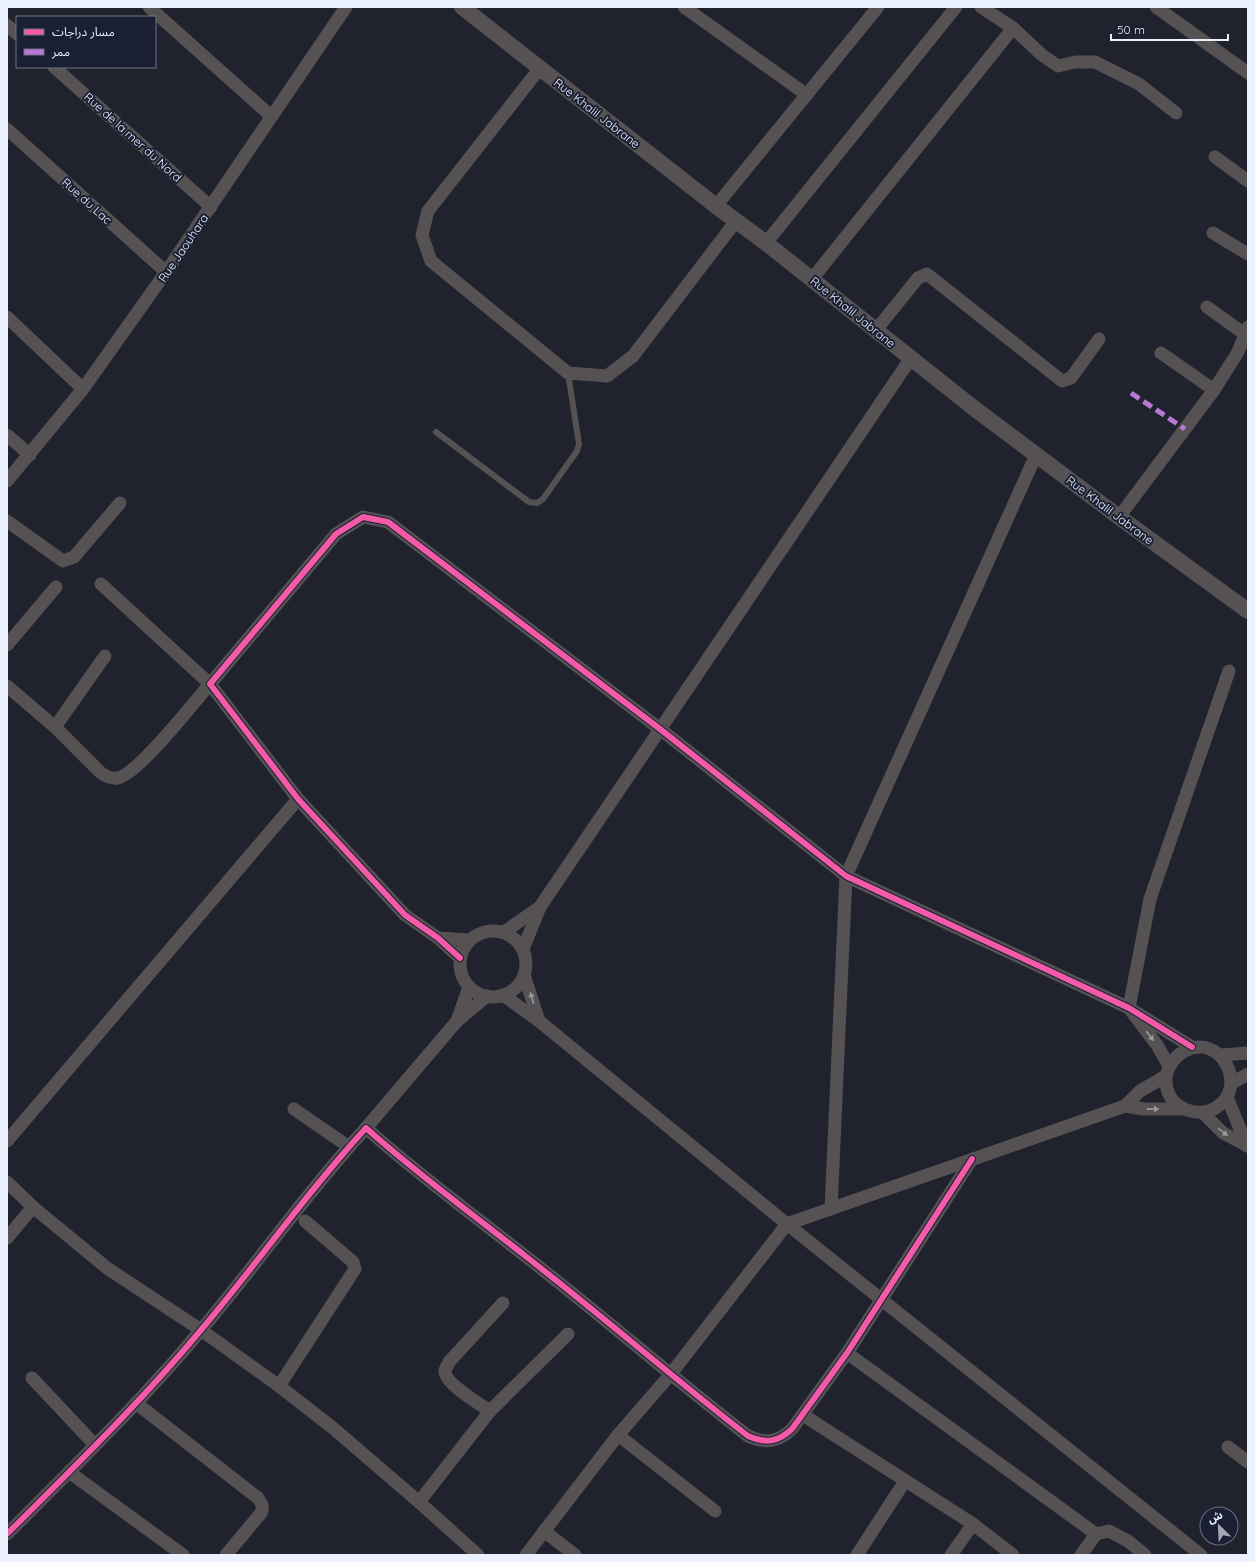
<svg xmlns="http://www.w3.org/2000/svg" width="1255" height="1562" viewBox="0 0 1255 1562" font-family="Quicksand,'Noto Sans Arabic',sans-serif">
<rect width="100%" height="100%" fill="#20222d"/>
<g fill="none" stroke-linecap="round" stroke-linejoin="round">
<path stroke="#565254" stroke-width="6" d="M436 432 529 502 537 503 543 499 577 451 579 444 568 373"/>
<g stroke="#565254" stroke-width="13">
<path d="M149 7 271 116"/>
<path d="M684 7 807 95"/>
<path d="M981 7 1013 28 1042 55 1058 66 1075 62H1095L1139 84 1176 113"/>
<path d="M1156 7 1248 73"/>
<path d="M7 25 17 34"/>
<path d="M54 67 211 207"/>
<path d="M540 68 428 211 422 235 431 261 568 373 607 376 633 356 736 221"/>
<path d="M7 129 166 272"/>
<path d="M1215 157 1248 181"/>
<path d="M716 206 878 7"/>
<path d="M1213 233 1248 254"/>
<path d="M766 243 956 7"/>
<path d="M812 279 1013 28"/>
<path d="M1207 307 1246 335"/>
<path d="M7 317 83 389"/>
<path d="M876 330 918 278 927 274 1062 381 1071 378 1099 339"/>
<path d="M1161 353 1214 390"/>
<path d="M7 435 30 455"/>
<path d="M7 481 83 389 166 272 346 7"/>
<path d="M1119 517 1214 390 1238 352 1248 327"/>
<path d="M7 521 63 561 74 557 120 503"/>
<path d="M7 645 56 587"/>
<path d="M7 686 55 727 100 772C105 776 110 779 117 778 137 776 194 702 210 684L101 584"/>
<path d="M55 727 105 656"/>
<circle cx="493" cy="964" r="33"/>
<path d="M504 932 540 907"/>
<path d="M438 938 469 940"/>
<path d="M523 949 540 907 911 358"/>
<path d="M460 958 438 938 405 915 298 799 210 684 336 534 363 517 388 522 660 729 846 876 1129 1008 1192 1047"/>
<path d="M524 975 539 1021"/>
<path d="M503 995 539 1021 787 1224 1201 1555"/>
<path d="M457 1021 469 987"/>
<path d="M1221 1055 1248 1053"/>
<path d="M1169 1066 1157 1045 1129 1008 1150 899 1229 671"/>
<path d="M1232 1083 1248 1074"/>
<path d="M1227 1097 1247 1146"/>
<path d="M1125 1106 1143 1109H1182"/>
<path d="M294 1109 349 1147"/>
<path d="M1203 1113 1223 1133 1248 1146"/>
<path d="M366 1128 457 1021 487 996"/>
<path d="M7 1141 298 799"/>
<path d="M7 1182 33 1207 107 1268 201 1330 279 1386 333 1428 419 1502 478 1555"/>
<path d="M831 1209 846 876 1036 455"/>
<path d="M7 1238 33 1207"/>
<path d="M847 1353 1096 1534"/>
<path d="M32 1378 95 1445"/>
<path d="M279 1386 355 1269 353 1262 305 1221"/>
<path d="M136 1403 258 1498C262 1504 264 1507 261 1513L226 1555"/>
<path d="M490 1411C480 1404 445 1384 445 1371 445 1369 448 1365 449 1362L503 1303"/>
<path d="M803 1415 973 1524 1013 1555"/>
<path d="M618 1435 715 1511"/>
<path d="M1228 1447 1248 1462"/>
<path d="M69 1472 183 1555"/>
<path d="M419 1502 490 1411 568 1334"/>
<path d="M544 1531 575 1555"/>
<path d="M7 1534C73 1468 141 1402 201 1330 257 1264 307 1192 366 1128 416 1173 471 1213 524 1255 600 1314 672 1377 748 1436 766 1444 778 1442 792 1429L847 1353 972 1159"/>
<path d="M526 1555 618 1435 670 1375 787 1224 1125 1106 1140 1091 1166 1076C1169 1065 1175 1056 1185 1051 1220 1032 1249 1086 1217 1107 1199 1119 1172 1109 1167 1089 1166 1085 1166 1080 1166 1076"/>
<path d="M857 1555 905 1481"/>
<path d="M951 1555 973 1524"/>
<path d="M1081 1555 1096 1534 1109 1531 1128 1541 1145 1555"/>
</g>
<path stroke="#565254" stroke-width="16" d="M462 7 716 206 766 243 975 409 1119 517 1248 611"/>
<path stroke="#ba77d6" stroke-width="5" stroke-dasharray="10 5" stroke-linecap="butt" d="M1131 393 1185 429"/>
<defs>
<g id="cycleway">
<path d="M460 958 438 938 405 915 298 799 210 684 336 534 363 517 388 522 660 729 846 876 1129 1008 1192 1047"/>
<path d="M7 1534C73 1468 141 1402 201 1330 257 1264 307 1192 366 1128 416 1173 471 1213 524 1255 600 1314 672 1377 748 1436 766 1444 778 1442 792 1429L847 1353 972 1159"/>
</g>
</defs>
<use href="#cycleway" stroke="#1a1f33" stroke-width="8"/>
<use href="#cycleway" stroke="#f35aa7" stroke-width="6"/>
</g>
<defs><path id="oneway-solid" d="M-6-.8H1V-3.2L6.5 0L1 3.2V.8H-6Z"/></defs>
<g fill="#9a9aa1">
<use href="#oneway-solid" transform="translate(532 998) rotate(-107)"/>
<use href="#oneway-solid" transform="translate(1150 1036) rotate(53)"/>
<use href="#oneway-solid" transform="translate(1153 1109) rotate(-1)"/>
<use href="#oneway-solid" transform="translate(1223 1132) rotate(37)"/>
</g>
<g text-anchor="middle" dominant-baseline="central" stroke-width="4" stroke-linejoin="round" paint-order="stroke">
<g font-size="12" fill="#ecf1ff" stroke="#1a1f33">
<text transform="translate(597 113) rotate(38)">Rue Khalil Jabrane</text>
<text transform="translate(133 137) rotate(42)">Rue de la mer du Nord</text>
<text transform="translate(87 201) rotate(42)">Rue du Lac</text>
<text transform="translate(183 248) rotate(-56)">Rue Jaouhara</text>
<text transform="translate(853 312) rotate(39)">Rue Khalil Jabrane</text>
<text transform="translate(1110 510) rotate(37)">Rue Khalil Jabrane</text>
</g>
</g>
<rect width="1255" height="1562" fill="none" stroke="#ecf1ff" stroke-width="16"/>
<rect x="16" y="16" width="140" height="52" fill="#1a1f33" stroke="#6e7385"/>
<rect x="24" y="29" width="20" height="6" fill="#f35aa7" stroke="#6e7385"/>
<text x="52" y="36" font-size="12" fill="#ecf1ff">مسار دراجات</text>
<rect x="24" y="49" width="20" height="6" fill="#ba77d6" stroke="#6e7385"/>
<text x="52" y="56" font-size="12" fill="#ecf1ff">ممر</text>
<g transform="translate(1219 1526) rotate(336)"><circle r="19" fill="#1a1f33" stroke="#6e7385"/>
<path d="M0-3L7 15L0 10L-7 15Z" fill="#a5a9b6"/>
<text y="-6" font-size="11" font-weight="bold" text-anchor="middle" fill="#ecf1ff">ش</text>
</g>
<path d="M1111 34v6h117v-6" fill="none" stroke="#ecf1ff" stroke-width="2"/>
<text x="1117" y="34" font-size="12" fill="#ecf1ff" stroke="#1a1f33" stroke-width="3" paint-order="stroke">50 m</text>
</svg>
